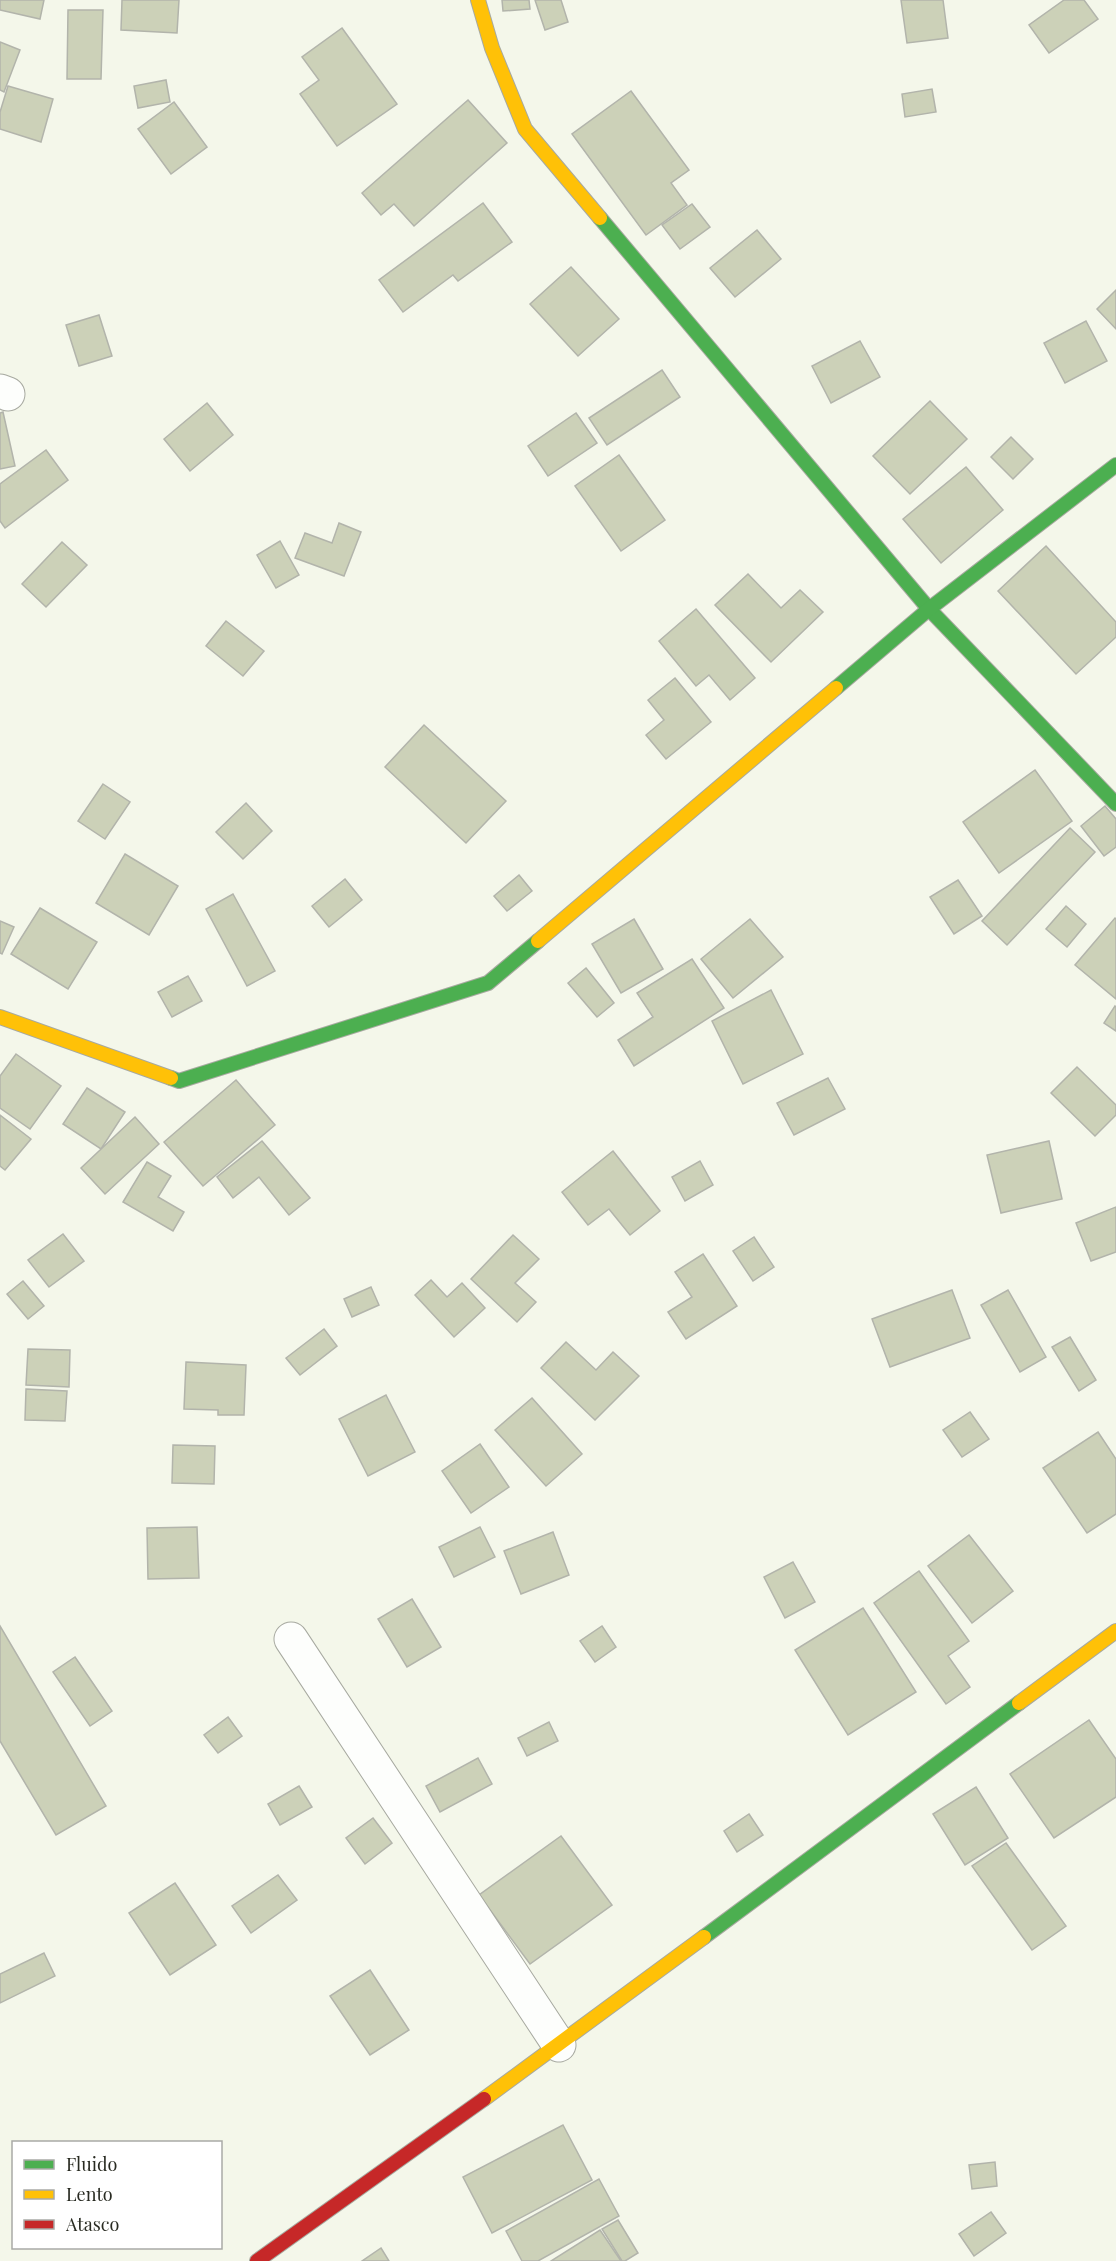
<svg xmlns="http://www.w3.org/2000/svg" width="1116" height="2261" viewBox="0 0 1116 2261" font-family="'Playfair Display',serif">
<rect width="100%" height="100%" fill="#f4f7ea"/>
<g fill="#ccd1b8" stroke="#b2b4ab" stroke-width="1.5">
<path d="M0 0H44L40 19 0 10Z"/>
<path d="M122 0H179L177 33 121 30Z"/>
<path d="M502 0H529L530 9 503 11Z"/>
<path d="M535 0H561L568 22 545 30Z"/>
<path d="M901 0H943L948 38 907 43Z"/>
<path d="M1064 0H1084L1098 19 1049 53 1029 25Z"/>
<path d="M68 10H103L101 79H67Z"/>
<path d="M342 28 397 104 337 146 300 94 319 80 302 57Z"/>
<path d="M0 42 20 50 4 92 0 90Z"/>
<path d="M166 80 170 102 138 108 134 86Z"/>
<path d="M8 86 53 99 41 142 0 129V112Z"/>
<path d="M932 89 936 112 905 117 902 94Z"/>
<path d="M631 91 689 170 671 183 687 205 646 235 572 134Z"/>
<path d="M468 100 507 143 414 226 394 204 381 215 362 193Z"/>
<path d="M174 102 207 147 171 174 138 129Z"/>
<path d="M483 203 512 242 458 281 453 275 403 312 379 280Z"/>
<path d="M692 204 710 227 680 249 662 225Z"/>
<path d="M757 230 781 259 735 297 710 268Z"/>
<path d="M571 267 619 319 578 356 530 304Z"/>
<path d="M1116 290V329L1097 309Z"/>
<path d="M99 315 112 356 79 366 66 325Z"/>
<path d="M1086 321 1107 361 1065 383 1044 343Z"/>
<path d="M860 341 880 377 831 403 812 366Z"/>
<path d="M662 370 680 397 607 445 589 418Z"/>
<path d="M930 401 967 439 910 494 873 456Z"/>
<path d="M207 403 233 435 190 471 164 439Z"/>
<path d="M3 412 15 466 0 469V413Z"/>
<path d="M576 413 597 443 548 476 528 446Z"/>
<path d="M1011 437 1033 459 1013 479 991 457Z"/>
<path d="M46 450 68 480 5 528 0 521V484Z"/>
<path d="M619 455 665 520 621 551 575 486Z"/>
<path d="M966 467 1003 510 941 563 903 519Z"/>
<path d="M339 523 361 532 344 576 295 558 305 533 332 543Z"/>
<path d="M280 541 299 575 276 588 257 555Z"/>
<path d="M62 542 87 565 46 607 22 584Z"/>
<path d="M1046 546 1116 622V637L1076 674 998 591Z"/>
<path d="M748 574 781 608 800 590 823 612 771 662 715 605Z"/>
<path d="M696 609 755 678 730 700 709 675 696 686 659 641Z"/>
<path d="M226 621 264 651 243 676 206 646Z"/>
<path d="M675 678 711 722 666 759 646 735 664 720 648 700Z"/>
<path d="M424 725 506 801 466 843 385 767Z"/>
<path d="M1035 770 1072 821 999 873 963 822Z"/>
<path d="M103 784 130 802 105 839 78 821Z"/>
<path d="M246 803 272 831 243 859 216 832Z"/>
<path d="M1105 806 1116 819V847L1104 856 1081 826Z"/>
<path d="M1070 828 1095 852 1007 945 982 921Z"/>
<path d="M125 854 178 886 149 935 96 903Z"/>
<path d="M519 875 532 891 507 911 494 896Z"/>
<path d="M345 879 362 900 329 927 312 906Z"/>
<path d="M958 880 982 916 954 934 930 897Z"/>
<path d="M233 894 275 971 247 986 206 909Z"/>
<path d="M1066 906 1086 924 1067 947 1046 929Z"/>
<path d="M40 908 97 942 68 989 11 954Z"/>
<path d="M1115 918 1116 919V999L1075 965Z"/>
<path d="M634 919 663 969 621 993 592 944Z"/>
<path d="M750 919 783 957 733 998 701 959Z"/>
<path d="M0 921 14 927 2 954 0 953Z"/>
<path d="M692 959 724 1008 634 1066 618 1040 653 1017 637 993Z"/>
<path d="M586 968 614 1003 597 1017 568 983Z"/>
<path d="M188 976 202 1001 172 1017 158 992Z"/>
<path d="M771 990 803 1054 743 1084 712 1021Z"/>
<path d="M1115 1006 1116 1007V1031L1104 1023Z"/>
<path d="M16 1054 61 1086 30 1129 0 1108V1076Z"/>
<path d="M1077 1067 1116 1105V1115L1095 1136 1051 1093Z"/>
<path d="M828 1078 845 1109 794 1135 777 1103Z"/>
<path d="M236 1080 275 1125 203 1186 164 1142Z"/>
<path d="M87 1088 125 1112 101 1149 63 1124Z"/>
<path d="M0 1115 31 1139 5 1170 0 1166Z"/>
<path d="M135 1117 159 1144 105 1194 81 1168Z"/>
<path d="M262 1141 310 1198 289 1215 259 1177 233 1198 217 1177Z"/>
<path d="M1049 1141 1062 1199 1001 1213 987 1155Z"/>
<path d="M613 1151 660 1211 630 1235 609 1209 588 1225 562 1192Z"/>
<path d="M700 1161 713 1185 685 1201 672 1177Z"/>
<path d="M147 1162 171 1176 158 1197 184 1212 173 1231 123 1202Z"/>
<path d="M1116 1207V1252L1091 1261 1076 1223Z"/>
<path d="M63 1234 84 1261 49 1287 28 1260Z"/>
<path d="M513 1235 539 1259 515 1283 536 1302 517 1322 471 1279Z"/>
<path d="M754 1237 774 1267 753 1281 733 1251Z"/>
<path d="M703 1254 737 1306 686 1339 668 1312 692 1297 675 1272Z"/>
<path d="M431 1280 447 1297 462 1283 485 1308 454 1337 415 1295Z"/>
<path d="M23 1281 44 1306 28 1319 7 1294Z"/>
<path d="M371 1287 379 1305 352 1317 344 1299Z"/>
<path d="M952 1290 970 1338 890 1367 872 1319Z"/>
<path d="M1008 1290 1046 1357 1020 1372 981 1305Z"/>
<path d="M324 1329 337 1346 300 1375 286 1358Z"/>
<path d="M1070 1337 1096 1380 1079 1391 1052 1347Z"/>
<path d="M566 1342 596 1370 613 1352 639 1376 595 1420 541 1368Z"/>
<path d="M28 1349 70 1350 69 1387 26 1385Z"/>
<path d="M186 1362 246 1365 244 1415H218V1410L184 1409Z"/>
<path d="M26 1389 67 1391 65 1421 25 1420Z"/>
<path d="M386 1395 415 1452 368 1476 339 1419Z"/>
<path d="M532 1398 582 1454 546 1486 495 1430Z"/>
<path d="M970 1412 989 1439 962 1457 943 1430Z"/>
<path d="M1098 1432 1116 1459V1514L1087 1533 1043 1468Z"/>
<path d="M480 1444 509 1487 471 1513 442 1471Z"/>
<path d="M173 1445 215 1446 214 1484 172 1483Z"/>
<path d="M197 1527 199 1578 148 1579 147 1528Z"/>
<path d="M480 1527 495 1557 454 1577 439 1547Z"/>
<path d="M553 1532 569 1575 521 1594 504 1551Z"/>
<path d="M969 1535 1013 1591 972 1623 928 1566Z"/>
<path d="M793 1562 815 1602 785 1618 764 1577Z"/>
<path d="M919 1571 969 1641 948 1656 970 1687 946 1704 874 1603Z"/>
<path d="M412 1599 441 1647 407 1667 378 1619Z"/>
<path d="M863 1608 916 1692 848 1735 795 1650Z"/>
<path d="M0 1626 106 1806 56 1835 0 1741Z"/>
<path d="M602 1626 616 1647 595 1662 580 1641Z"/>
<path d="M75 1657 112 1711 90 1726 53 1672Z"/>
<path d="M228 1717 242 1736 218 1753 204 1735Z"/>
<path d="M1089 1720 1116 1759V1797L1054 1838 1010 1774Z"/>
<path d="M549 1722 558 1741 527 1756 518 1738Z"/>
<path d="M478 1758 492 1784 440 1812 426 1786Z"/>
<path d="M299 1786 312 1807 280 1825 268 1804Z"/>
<path d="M976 1787 1008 1838 965 1865 933 1814Z"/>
<path d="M749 1814 763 1835 737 1852 724 1831Z"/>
<path d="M373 1818 392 1843 365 1864 346 1838Z"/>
<path d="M561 1836 612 1905 530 1964 479 1895Z"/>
<path d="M1006 1843 1066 1926 1032 1950 972 1866Z"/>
<path d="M278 1875 297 1900 251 1933 232 1906Z"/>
<path d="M175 1883 216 1945 170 1975 129 1913Z"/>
<path d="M44 1953 55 1976 0 2003V1974Z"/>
<path d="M370 1970 409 2030 370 2055 330 1996Z"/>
<path d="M563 2125 592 2180 492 2233 463 2177Z"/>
<path d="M995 2162 997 2186 972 2189 969 2165Z"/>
<path d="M599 2179 619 2216 538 2261H522L506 2231Z"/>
<path d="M991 2212 1006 2233 974 2256 959 2234Z"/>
<path d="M618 2220 638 2253 625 2261H622L602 2229Z"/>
<path d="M600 2230 621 2261H551Z"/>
<path d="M381 2248 389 2261H362Z"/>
</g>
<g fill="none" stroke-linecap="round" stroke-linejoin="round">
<defs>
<g id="street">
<path d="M0 391 8 394"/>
<path d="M291 1639 559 2045"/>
</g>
<g id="fast">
<path d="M600 218 929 609 1116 804"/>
<path d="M836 688 929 609 1116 465"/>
<path d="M171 1078 179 1081 488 983 538 941"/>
<path d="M704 1937 1019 1703"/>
</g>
<g id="slow">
<path d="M478 0 492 48 525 129 600 218"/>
<path d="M538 941 836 688"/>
<path d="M0 1017 171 1078"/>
<path d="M1019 1703 1116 1631"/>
<path d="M484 2099 704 1937"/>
</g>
<path id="jam" d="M257 2261 484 2099"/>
</defs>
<use href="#street" stroke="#a7a9a0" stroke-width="35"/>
<use href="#fast" stroke="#a7a9a0" stroke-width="16"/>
<use href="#slow" stroke="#a7a9a0" stroke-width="16"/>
<use href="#jam" stroke="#a7a9a0" stroke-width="16"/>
<use href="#street" stroke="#fdfefc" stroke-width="33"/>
<use href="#fast" stroke="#4caf50" stroke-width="14"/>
<use href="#slow" stroke="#ffc107" stroke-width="14"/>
<use href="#jam" stroke="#c62828" stroke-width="14"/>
</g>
<rect x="12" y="2141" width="210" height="108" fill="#ffffff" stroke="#a9aaa7" stroke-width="1.5"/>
<rect x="24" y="2160" width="30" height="9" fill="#4caf50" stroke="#a9aaa7" stroke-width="1.5"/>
<text x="66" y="2171" font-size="18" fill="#292b22">Fluido</text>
<rect x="24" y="2190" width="30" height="9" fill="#ffc107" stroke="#a9aaa7" stroke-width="1.5"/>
<text x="66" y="2201" font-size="18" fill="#292b22">Lento</text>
<rect x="24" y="2220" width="30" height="9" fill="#c62828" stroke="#a9aaa7" stroke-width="1.5"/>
<text x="66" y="2231" font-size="18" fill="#292b22">Atasco</text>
</svg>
